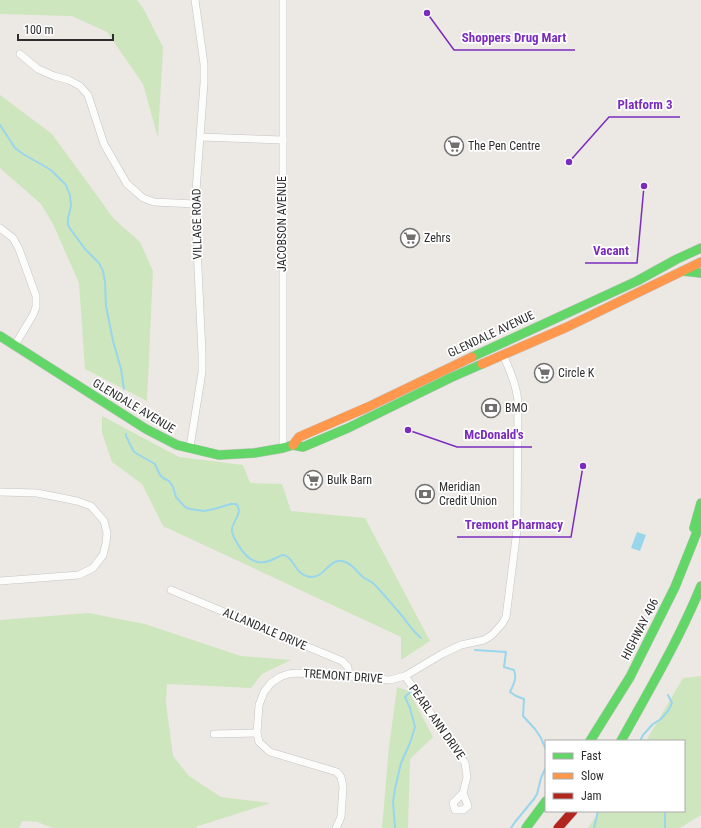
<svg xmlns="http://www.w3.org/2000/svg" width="701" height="828" viewBox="0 0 701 828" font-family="'Roboto Condensed',sans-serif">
<rect width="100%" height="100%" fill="#ece8e4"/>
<g fill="#cee6be">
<path d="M0 0H137L143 8 163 47 158 138 143 84 107 32 72 16 0 14Z"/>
<path d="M0 95 52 134 114 219 140 242 153 271 147 401 85 369 79 283 53 224 41 204 0 168Z"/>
<path d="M102 416 179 457 243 465 250 483 282 484 291 511 365 518 430 641 401 660V637L163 526 142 484 112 462 102 433Z"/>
<path d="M88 613 145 624 241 656 291 660 262 674 251 688 167 684 166 703 173 756 189 776 221 797 271 803 198 826 196 828H53L37 822 22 821 19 828H0V620Z"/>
<path d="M701 676V815L680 828H588L600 811H684V741H646L683 678Z"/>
<path d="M397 687 409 691 433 737 410 759 408 828H382L389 747Z"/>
</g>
<path fill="#99d6ec" d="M637 532 646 535 640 551 631 548Z"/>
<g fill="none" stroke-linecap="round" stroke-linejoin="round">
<g stroke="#99d6ec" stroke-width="2">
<path d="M0 125 15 148 23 154 46 167 52 171 66 185 70 195 71 206 68 218V225L71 230 85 249 99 263 103 271 105 282 106 306 113 341 121 369 124 389"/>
<path d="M126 434V436L134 452 155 464 160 475 163 478 169 481 173 487 176 497 185 507 190 509 204 511 214 509 231 504H236C244 511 233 521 232 529 231 536 243 553 248 557 257 565 266 563 276 558 278 557 281 555 284 555 294 557 295 576 311 577 324 578 329 559 342 561 351 562 357 572 363 577 367 580 371 581 374 584 382 592 390 602 398 611 406 620 412 631 421 638"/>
<path d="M475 650 506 652 504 667 514 670C517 679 514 683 510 692L516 696 524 699 523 716 535 729 541 738 546 750"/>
<path d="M640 741 643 735 653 724 661 719 668 711 672 703 668 695"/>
<path d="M395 828 393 802 395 789 401 763 410 743 415 727 410 708 405 697 410 692"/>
<path d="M511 828 515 822 534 799 537 794 541 778 546 767"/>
<path d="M594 828 598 811"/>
<path d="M665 828V811"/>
</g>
<defs>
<g id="street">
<path d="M20 54 38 69 54 76 69 80 80 86 88 95 104 144 127 184 134 190 143 198 154 202 195 204"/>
<path d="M201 137 283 140"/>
<path d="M0 228 13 238 19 249 36 296V307L33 315 15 345"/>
<path d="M190 447 202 372V354L195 204 204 83V64L195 0"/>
<path d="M283 448V0"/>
<path d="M0 492 37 493 77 501 91 506 104 521 107 533 106 543 103 555 93 568 79 575 0 581"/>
<path d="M171 590 342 661 348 667 349 677"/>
<path d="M405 676 465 763 467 777 463 793 453 803 455 810H463L468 806 463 793"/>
<path d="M214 734 257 733"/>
<path d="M336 828 341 817 343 787 341 777 337 772 270 752 259 742 257 733 259 705 264 692 271 683 280 677 288 674 297 673 390 680 405 676 442 654 461 645 484 640 492 635 502 624 506 617 517 530 518 402C517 386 510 370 503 355"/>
</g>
<g id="fast">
<path d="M683 271 701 273"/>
<path d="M0 336 146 429 177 445 219 455 254 453 283 448 293 445 303 447 348 428 450 378 482 364"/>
<path d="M472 357 637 281 677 259 701 248"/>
<path d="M694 528 701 503"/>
<path d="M590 741 630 677 675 587 701 522"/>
<path d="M621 741C649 690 679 640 701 586"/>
<path d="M526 828 546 801"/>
</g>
<g id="slow">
<path d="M482 364 567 327 701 262"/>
<path d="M293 445 299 437 368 407 472 357"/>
</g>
<path id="jam" d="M558 828 573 811"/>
</defs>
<use href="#street" stroke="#c5c4c5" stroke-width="8"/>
<use href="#fast" stroke="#c5c4c5" stroke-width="10"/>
<use href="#slow" stroke="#c5c4c5" stroke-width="10"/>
<use href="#jam" stroke="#c5c4c5" stroke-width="10"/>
<use href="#street" stroke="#fcfcfb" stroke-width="7"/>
<use href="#fast" stroke="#63d668" stroke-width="9"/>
<use href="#slow" stroke="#ff974d" stroke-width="9"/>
<use href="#jam" stroke="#b3261e" stroke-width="9"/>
</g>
<defs>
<symbol id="supermarket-ring" viewBox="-11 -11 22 22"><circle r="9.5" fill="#fff" stroke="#706f6e" stroke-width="1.5"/><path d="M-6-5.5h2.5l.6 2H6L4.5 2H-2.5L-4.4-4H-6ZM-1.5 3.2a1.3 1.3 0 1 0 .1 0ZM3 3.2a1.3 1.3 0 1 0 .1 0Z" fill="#706f6e"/></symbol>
<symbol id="bank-ring" viewBox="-11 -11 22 22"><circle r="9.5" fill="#fff" stroke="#706f6e" stroke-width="1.5"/><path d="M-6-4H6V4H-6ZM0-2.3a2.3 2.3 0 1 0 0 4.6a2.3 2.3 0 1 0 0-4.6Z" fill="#706f6e"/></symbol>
</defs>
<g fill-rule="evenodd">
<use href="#supermarket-ring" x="443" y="135" width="22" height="22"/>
<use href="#supermarket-ring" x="399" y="227" width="22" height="22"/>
<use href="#supermarket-ring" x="533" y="362" width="22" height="22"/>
<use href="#bank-ring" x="480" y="397" width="22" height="22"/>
<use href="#supermarket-ring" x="302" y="469" width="22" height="22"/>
<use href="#bank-ring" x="414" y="483" width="22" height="22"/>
</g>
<g text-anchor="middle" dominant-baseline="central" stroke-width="3.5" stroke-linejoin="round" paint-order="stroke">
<g font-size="12" fill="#2e2e2e" stroke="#fff" text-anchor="start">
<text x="468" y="146">The Pen Centre</text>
<text x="424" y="238">Zehrs</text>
<text x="558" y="373">Circle K</text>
<text x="505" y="408">BMO</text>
<text x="327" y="480">Bulk Barn</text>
<text x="439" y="487">Meridian<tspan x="439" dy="14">Credit Union</tspan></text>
</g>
<g font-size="12" fill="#2e2e2e" stroke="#fff">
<text transform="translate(197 224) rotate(-91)">VILLAGE ROAD</text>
<text transform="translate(282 224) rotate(-90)">JACOBSON AVENUE</text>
<text transform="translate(491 334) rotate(-25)">GLENDALE AVENUE</text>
<text transform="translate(134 406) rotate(31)">GLENDALE AVENUE</text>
<text transform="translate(265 629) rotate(23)">ALLANDALE DRIVE</text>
<text transform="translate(640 629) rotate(-63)">HIGHWAY 406</text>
<text transform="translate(343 676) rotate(4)">TREMONT DRIVE</text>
<text transform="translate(437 722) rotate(55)">PEARL ANN DRIVE</text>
</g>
</g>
<path fill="none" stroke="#7b2cbf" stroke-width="1.5" d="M427 13L454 50H575M569 162L609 117H680M644 186L637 263H585M408 430L457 447H532M583 466L571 537H457"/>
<g fill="#7b2cbf" stroke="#fff" stroke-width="1.5">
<circle cx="427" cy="13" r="4"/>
<circle cx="569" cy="162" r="4"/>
<circle cx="644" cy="186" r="4"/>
<circle cx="408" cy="430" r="4"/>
<circle cx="583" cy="466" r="4"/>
</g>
<g font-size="13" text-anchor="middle" font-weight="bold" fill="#7b2cbf" stroke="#fff" stroke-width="3.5" stroke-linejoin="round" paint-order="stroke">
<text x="514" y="42">Shoppers Drug Mart</text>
<text x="645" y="109">Platform 3</text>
<text x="611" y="255">Vacant</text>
<text x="494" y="439">McDonald's</text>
<text x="514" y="529">Tremont Pharmacy</text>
</g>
<rect x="545" y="740" width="140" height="72" fill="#ffffff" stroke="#ababab"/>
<rect x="553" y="753" width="20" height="6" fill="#63d668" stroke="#ababab"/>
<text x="581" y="760" font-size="12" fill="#2e2e2e">Fast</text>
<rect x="553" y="773" width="20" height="6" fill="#ff974d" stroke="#ababab"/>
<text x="581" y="780" font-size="12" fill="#2e2e2e">Slow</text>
<rect x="553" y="793" width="20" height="6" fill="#b3261e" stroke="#ababab"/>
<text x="581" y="800" font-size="12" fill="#2e2e2e">Jam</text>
<path d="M18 34v6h95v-6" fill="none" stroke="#2e2e2e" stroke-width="2"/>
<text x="24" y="34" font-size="12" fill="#2e2e2e" stroke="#ffffff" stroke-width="3" paint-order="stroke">100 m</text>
</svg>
